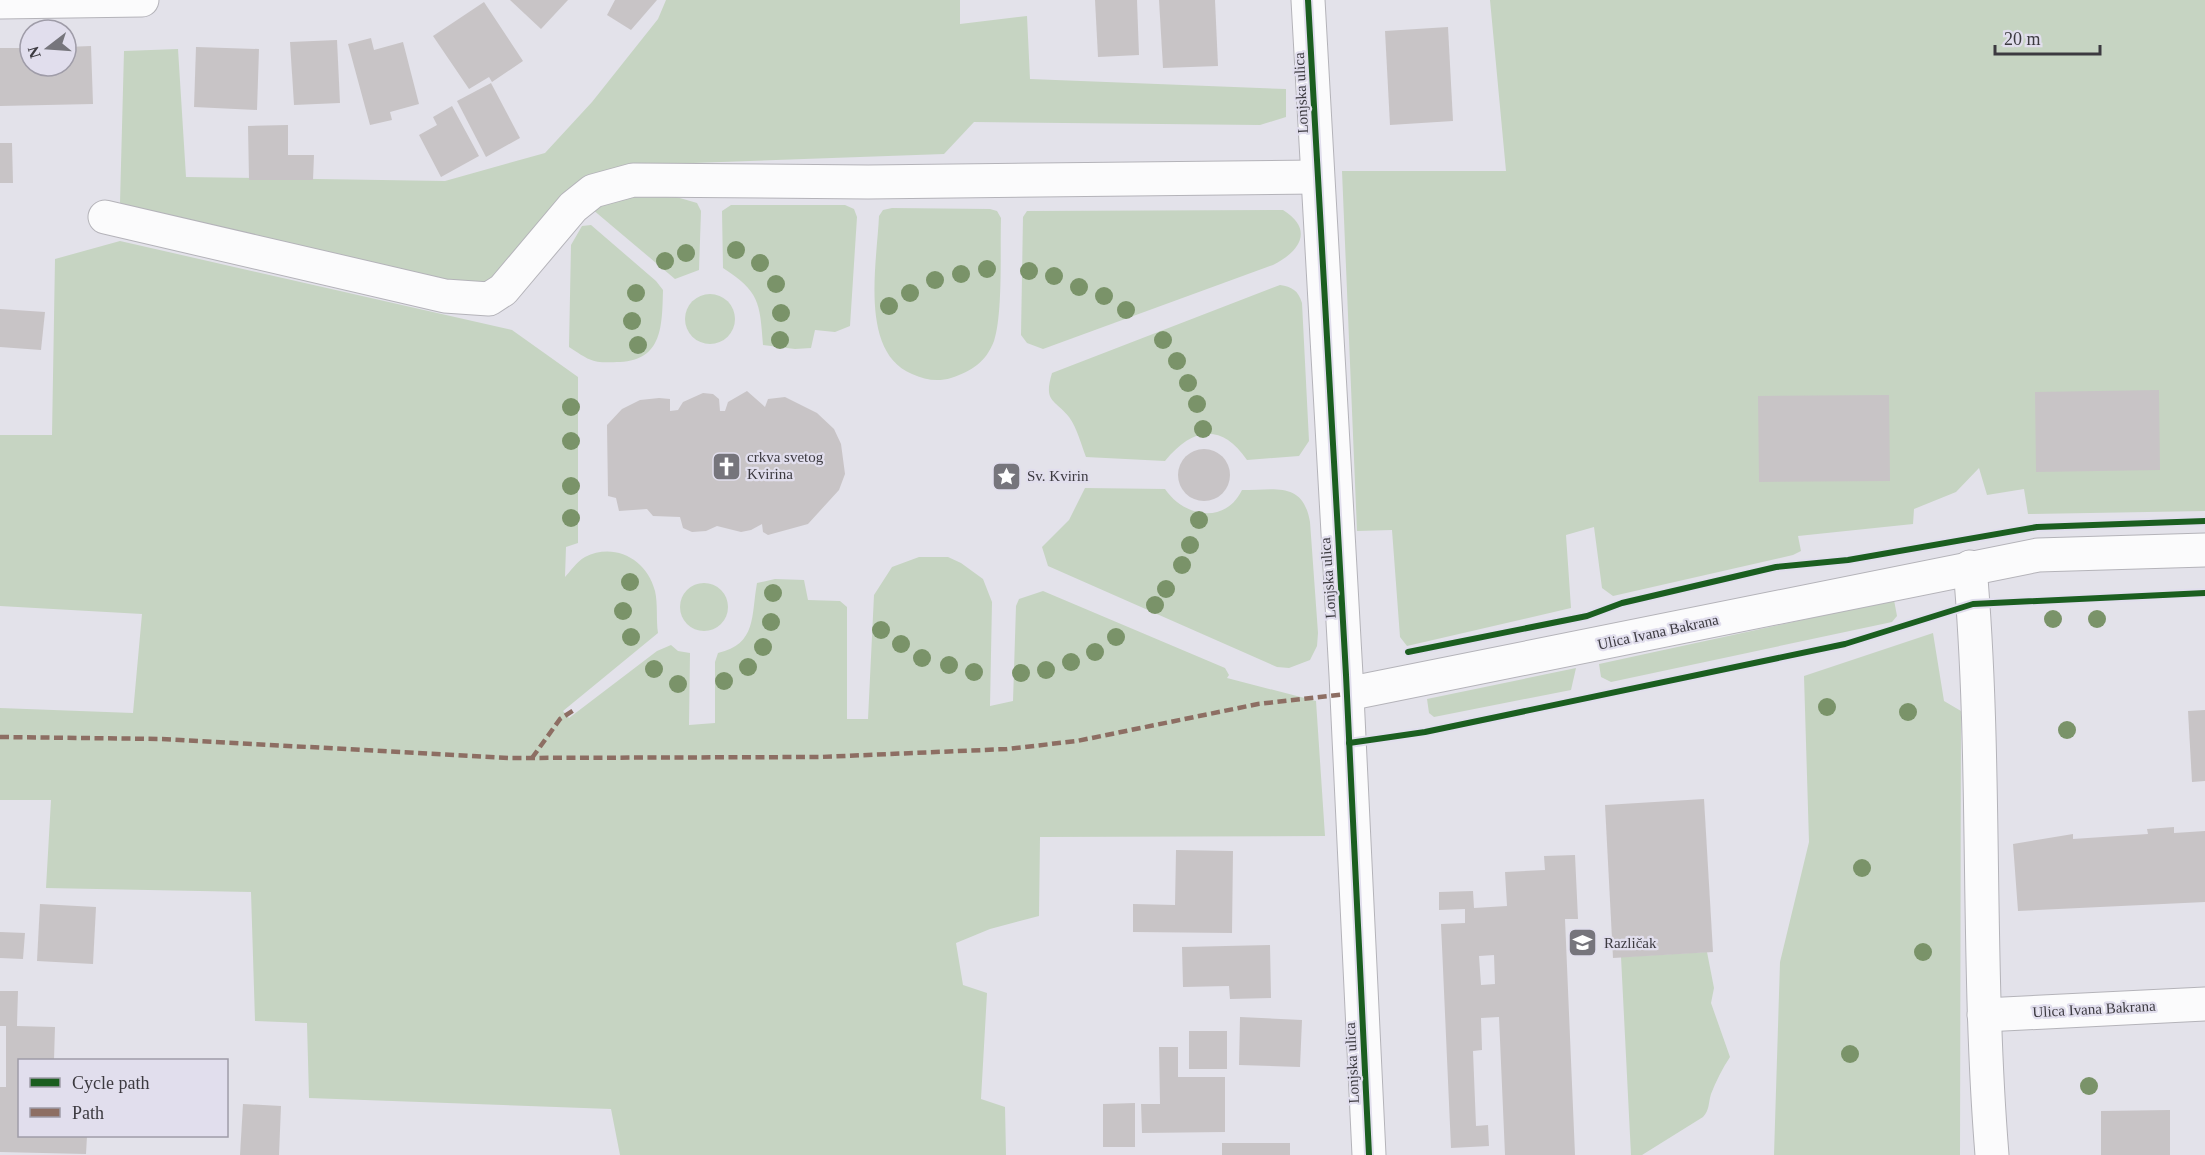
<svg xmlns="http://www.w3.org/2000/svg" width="2205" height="1155" viewBox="0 0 2205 1155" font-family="'Times New Roman',serif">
<rect width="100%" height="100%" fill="#e3e2ea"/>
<g fill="#c6d4c2">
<path d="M666 0H960V24L1027 16 1030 79 1286 89V117L1260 125 974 122 944 154 637 165 499 274 480 285 445 296 120 203 124 51 178 49 186 177 445 181 545 153 592 102 658 19Z"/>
<path d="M1490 0H2205V511L2028 514 2024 489 1987 495 1979 468 1956 492 1914 509 1913 524 1798 536 1801 551 1793 555 1613 596 1602 588 1594 527 1566 535 1571 608 1407 646 1400 637 1392 530 1357 531 1342 171H1506Z"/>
<path d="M666 194 697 203 701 211 699 270 675 279 592 209 605 197Z"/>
<path d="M731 205H845L854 209 857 217 850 326 835 332 815 330 811 348 795 349 763 345C760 302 759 291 723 268L722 211Z"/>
<path d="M892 208 990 209 997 211 1001 218C1000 250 1003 314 994 341 986 362 972 371 951 378 938 382 925 380 912 374 859 352 877 263 879 216L883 210Z"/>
<path d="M1283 210C1315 230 1299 252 1273 265L1043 349 1027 343 1021 335 1023 217 1027 211Z"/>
<path d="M591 225 656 281 663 290C662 325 663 360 620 362 592 363 592 362 569 347L571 245 582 226Z"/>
<path d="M120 241 512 330 578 377V543L566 547 565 577C571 571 576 562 585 557 614 542 647 559 655 591 658 604 656 620 658 633L563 711 569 718 657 651 671 645 678 651 690 653 689 725 715 723V662L718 653C757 644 751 616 757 583L775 579 804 580 808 600 840 601 847 607V719H868L874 595 892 567 919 557H948L961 563 983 579 992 602 990 706 1013 701 1016 606 1019 599 1043 591 1225 668 1229 675 1227 678 1316 701 1325 836 1040 837 1039 916 990 929 956 943 963 985 987 993 981 1099 1005 1107 1006 1155H620L611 1109 309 1098 307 1023 255 1021 251 892 46 888 51 800H0V708L133 713 142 614 0 606V435H52L55 259Z"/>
<path d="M1280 285C1292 287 1298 290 1302 303L1309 441 1299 456 1247 460C1221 422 1192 428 1165 461L1086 457C1081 444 1077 428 1069 417 1055 399 1043 403 1052 373Z"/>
<circle cx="710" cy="319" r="25"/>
<path d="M1085 488 1165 489C1184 517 1225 525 1242 490 1276 490 1303 481 1310 522L1318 633 1317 646 1310 660 1289 668 1277 667 1048 566 1042 547 1069 520Z"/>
<circle cx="704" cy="607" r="24"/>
<path d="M1894 600 1897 616 1892 622 1611 682 1601 677 1599 664Z"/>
<path d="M1933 633 1944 701 1961 711 1960 1155H1774L1780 962 1809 842 1804 676Z"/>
<path d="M1576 668 1571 690 1434 717 1429 713 1427 699Z"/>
<path d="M1707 952 1714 988 1711 1003 1730 1057C1722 1069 1716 1081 1711 1094 1708 1104 1710 1109 1703 1117L1642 1155H1631L1621 957Z"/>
</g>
<g fill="#c8c4c6" fill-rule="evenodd">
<path d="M510 0H568L541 29Z"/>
<path d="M615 0H657L631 30 607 15Z"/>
<path d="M1095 0H1137L1139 55 1098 57Z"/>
<path d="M1159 0H1215L1218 66 1163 68Z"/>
<path d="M484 2 523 61 492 82 489 77 469 89 433 36Z"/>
<path d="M1448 27 1453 121 1390 125 1385 31Z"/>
<path d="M371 38 374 50 403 42 419 104 390 112 392 120 370 125 348 44Z"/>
<path d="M337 40 340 103 294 105 290 42Z"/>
<path d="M91 46 93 104 0 106V48H30V66H66V47Z"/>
<path d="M196 47 259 49 257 110 194 107Z"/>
<path d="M491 83 520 138 486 157 457 101Z"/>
<path d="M452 106 479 156 441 177 419 135 437 125 433 117Z"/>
<path d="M288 125V155H314L313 180H249L248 126Z"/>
<path d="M0 143H12L13 183H0Z"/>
<path d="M0 309 45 312 41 350 0 347Z"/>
<path d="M2159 390 2160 470 2036 472 2035 392Z"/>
<path d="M747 391 765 407 768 399 785 397 817 413 834 429 841 444 845 474 839 490 808 524 768 535 763 532 762 524 751 530 741 532 717 526 706 531 692 532 683 528 680 517 653 516 647 509 619 511 616 498 608 496 607 425 622 409 640 400 659 398 670 399V411L678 410 683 402 703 393 713 394 719 399 720 411H725L728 402Z"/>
<path d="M1889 395 1890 481 1759 482 1758 396Z"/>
<circle cx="1204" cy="475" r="26"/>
<path d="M2205 710V781L2192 782 2188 711Z"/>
<path d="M1704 799 1713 952 1613 958 1605 805Z"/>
<path d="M2174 827V833L2205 831V902L2018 911 2013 844 2073 834V839L2148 834 2147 829Z"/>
<path d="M1176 850 1233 851 1232 933 1133 932V904L1175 905Z"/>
<path d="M1575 855 1578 919H1565L1575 1155H1505L1499 1017 1481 1018 1482 1050 1473 1051 1476 1126 1488 1125 1489 1146 1451 1148 1441 924 1465 923V909L1439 910V892L1473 891 1474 908 1507 906 1505 872 1545 870 1544 856ZM1494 955 1495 984 1481 985 1479 956Z"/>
<path d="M40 904 96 907 93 964 37 961Z"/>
<path d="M0 932 25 933 23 959 0 958Z"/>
<path d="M1270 945 1271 998 1230 999 1229 986 1183 987 1182 947Z"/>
<path d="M0 991H18L17 1026 55 1027 54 1060H20V1136H87L86 1154 0 1152V1087H6V1026H0Z"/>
<path d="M1240 1017 1302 1020 1300 1067 1239 1065Z"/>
<rect x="1189" y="1031" width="38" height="38"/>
<path d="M1159 1047H1178V1077H1225V1132L1142 1133 1141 1104H1160Z"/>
<path d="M1135 1103V1147H1103V1104Z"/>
<path d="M243 1104 281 1106 279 1155H240Z"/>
<path d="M2170 1110V1155H2101V1111Z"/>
<rect x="1222" y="1143" width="68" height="12"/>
</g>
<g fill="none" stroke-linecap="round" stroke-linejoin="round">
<defs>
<g id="minor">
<path d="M1308 0 1346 675 1369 1155"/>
<path d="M0 2 142 0"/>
<path d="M105 217 445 296 489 299 503 290 573 207 593 191 633 180 868 182 1317 177"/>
<path d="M1970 567C1987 762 1976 959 1992 1155"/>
<path d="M1347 694 2038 555 2205 550"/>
<path d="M1984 1015 2205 1004"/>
</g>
</defs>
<use href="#minor" stroke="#b4b3b9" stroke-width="35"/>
<use href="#minor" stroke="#fbfbfc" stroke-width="33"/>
<g stroke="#8d6e63" stroke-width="4.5" stroke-dasharray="9 4.5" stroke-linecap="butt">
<path d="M0 737 162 739 509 758 820 757 1007 749 1077 741 1258 704 1347 694"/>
<path d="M532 758 560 719 574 710"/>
</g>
<defs>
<g id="cycleway">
<path d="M1308 0 1346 675 1369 1155"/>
<path d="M1408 652 1587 616 1622 603 1776 567 1848 560 2037 527 2205 521"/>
<path d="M1349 743 1425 732 1845 644 1973 604 2205 593"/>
</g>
</defs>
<use href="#cycleway" stroke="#e1deed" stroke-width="10"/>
<use href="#cycleway" stroke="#1b5e20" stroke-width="6"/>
</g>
<g fill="#7a9369">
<circle cx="736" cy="250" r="9"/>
<circle cx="686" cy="253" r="9"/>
<circle cx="665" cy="261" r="9"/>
<circle cx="760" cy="263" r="9"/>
<circle cx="987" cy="269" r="9"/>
<circle cx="1029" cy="271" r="9"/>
<circle cx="961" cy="274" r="9"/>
<circle cx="1054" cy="276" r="9"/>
<circle cx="935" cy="280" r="9"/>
<circle cx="776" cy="284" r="9"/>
<circle cx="1079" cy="287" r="9"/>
<circle cx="636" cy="293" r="9"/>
<circle cx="910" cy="293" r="9"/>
<circle cx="1104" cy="296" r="9"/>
<circle cx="889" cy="306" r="9"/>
<circle cx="1126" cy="310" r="9"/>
<circle cx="781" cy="313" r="9"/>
<circle cx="632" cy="321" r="9"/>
<circle cx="780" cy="340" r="9"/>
<circle cx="1163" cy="340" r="9"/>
<circle cx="638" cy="345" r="9"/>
<circle cx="1177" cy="361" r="9"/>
<circle cx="1188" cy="383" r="9"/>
<circle cx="1197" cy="404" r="9"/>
<circle cx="571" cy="407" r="9"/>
<circle cx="1203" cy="429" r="9"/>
<circle cx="571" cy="441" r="9"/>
<circle cx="571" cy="486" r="9"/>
<circle cx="571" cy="518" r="9"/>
<circle cx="1199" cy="520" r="9"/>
<circle cx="1190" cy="545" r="9"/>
<circle cx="1182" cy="565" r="9"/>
<circle cx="630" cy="582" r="9"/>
<circle cx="1166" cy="589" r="9"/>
<circle cx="773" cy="593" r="9"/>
<circle cx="1155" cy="605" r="9"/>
<circle cx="623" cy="611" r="9"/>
<circle cx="2053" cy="619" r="9"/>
<circle cx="2097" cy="619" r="9"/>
<circle cx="771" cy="622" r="9"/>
<circle cx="881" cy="630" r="9"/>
<circle cx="631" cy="637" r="9"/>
<circle cx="1116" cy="637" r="9"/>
<circle cx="901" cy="644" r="9"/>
<circle cx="763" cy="647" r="9"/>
<circle cx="1095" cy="652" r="9"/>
<circle cx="922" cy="658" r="9"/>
<circle cx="1071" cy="662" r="9"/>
<circle cx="949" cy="665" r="9"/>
<circle cx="748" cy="667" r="9"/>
<circle cx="654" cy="669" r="9"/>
<circle cx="1046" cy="670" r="9"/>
<circle cx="974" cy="672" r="9"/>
<circle cx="1021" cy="673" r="9"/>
<circle cx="724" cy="681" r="9"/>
<circle cx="678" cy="684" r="9"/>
<circle cx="1827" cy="707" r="9"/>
<circle cx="1908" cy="712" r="9"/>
<circle cx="2067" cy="730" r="9"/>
<circle cx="1862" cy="868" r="9"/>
<circle cx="1923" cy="952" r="9"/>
<circle cx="1850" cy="1054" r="9"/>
<circle cx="2089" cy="1086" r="9"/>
</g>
<defs>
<symbol id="church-square" viewBox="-11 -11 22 22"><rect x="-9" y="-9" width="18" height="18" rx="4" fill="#76757c" stroke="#e1deed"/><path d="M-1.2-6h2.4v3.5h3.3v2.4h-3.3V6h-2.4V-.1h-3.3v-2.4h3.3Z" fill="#fff"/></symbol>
<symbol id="sight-square" viewBox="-11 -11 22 22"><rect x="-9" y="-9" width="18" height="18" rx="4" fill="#76757c" stroke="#e1deed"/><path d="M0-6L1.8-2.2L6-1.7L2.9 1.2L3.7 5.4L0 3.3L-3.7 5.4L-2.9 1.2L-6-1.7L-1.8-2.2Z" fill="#fff"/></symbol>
<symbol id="school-square" viewBox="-11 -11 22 22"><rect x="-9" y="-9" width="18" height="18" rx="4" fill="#76757c" stroke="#e1deed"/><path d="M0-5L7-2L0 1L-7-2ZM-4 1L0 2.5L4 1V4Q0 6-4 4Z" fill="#fff"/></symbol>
</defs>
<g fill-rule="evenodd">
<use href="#church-square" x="710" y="450" width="33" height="33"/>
<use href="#sight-square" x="990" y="460" width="33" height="33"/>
<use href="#school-square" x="1566" y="926" width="33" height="33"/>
</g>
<g text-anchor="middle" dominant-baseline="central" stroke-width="4.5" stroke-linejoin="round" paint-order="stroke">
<g font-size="15" fill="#3c3a40" stroke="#e1deed">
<text transform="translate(1301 93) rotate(-93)">Lonjska ulica</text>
<text transform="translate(1328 578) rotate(-94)">Lonjska ulica</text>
<text transform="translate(1658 632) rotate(-12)">Ulica Ivana Bakrana</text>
<text transform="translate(2094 1009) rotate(-3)">Ulica Ivana Bakrana</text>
<text transform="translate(1352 1063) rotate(-93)">Lonjska ulica</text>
</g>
<g font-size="15" fill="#3c3a40" stroke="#e1deed" text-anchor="start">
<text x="747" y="457">crkva svetog<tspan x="747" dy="17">Kvirina</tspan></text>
<text x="1027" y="476">Sv. Kvirin</text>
<text x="1604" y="943">Različak</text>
</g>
</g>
<rect x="18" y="1059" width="210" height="78" fill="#e1deed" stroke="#9f9ca8" stroke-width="1.5"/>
<rect x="30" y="1078" width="30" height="9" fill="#1b5e20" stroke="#9f9ca8" stroke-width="1.5"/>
<text x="72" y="1089" font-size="18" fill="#3c3a40">Cycle path</text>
<rect x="30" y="1108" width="30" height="9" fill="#8d6e63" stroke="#9f9ca8" stroke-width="1.5"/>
<text x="72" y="1119" font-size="18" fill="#3c3a40">Path</text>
<g transform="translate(48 48) rotate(253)"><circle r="28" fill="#e1deed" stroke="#9f9ca8" stroke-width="1.5"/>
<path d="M0-4.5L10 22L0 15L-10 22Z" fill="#76757c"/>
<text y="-9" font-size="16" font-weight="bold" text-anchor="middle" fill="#3c3a40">N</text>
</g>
<path d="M1995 45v9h105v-9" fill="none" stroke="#3c3a40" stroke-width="3"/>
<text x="2004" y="45" font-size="18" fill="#3c3a40" stroke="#e1deed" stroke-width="4.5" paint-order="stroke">20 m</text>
</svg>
